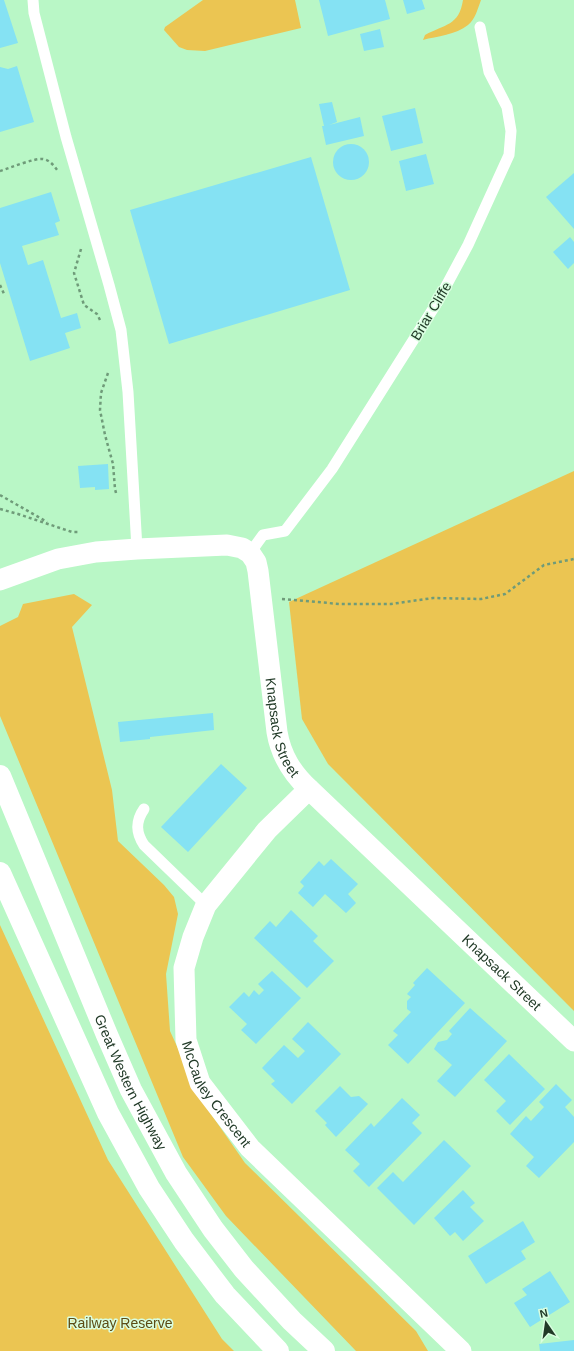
<svg xmlns="http://www.w3.org/2000/svg" width="574" height="1351" viewBox="0 0 574 1351" font-family="Arial,sans-serif">
<rect width="100%" height="100%" fill="#b9f7c6"/>
<g fill="#ebc552">
<path d="M203 0H295L301 28 205 51 187 50 179 47 164 30 165 27Z"/>
<path d="M463 0H481C478 8 475 20 468 25 456 35 437 36 423 40L425 35C445 24 459 26 463 0Z"/>
<path d="M574 471V1011L328 764 302 719 289 602Z"/>
<path d="M74 594 92 605 72 627 112 790 118 841 164 885 174 897 178 914 166 974 170 1031 202 1101 245 1163 416 1331 428 1351H356L226 1216 183 1157 0 716V626L18 617 23 604Z"/>
<path d="M0 925 108 1160 222 1339 234 1351H0Z"/>
</g>
<g fill="#85e2f3">
<path d="M0 0H4L18 43 0 48Z"/>
<path d="M319 0H385L390 19 328 36Z"/>
<path d="M403 0H422L425 9 407 14Z"/>
<path d="M380 29 384 47 364 51 360 34Z"/>
<path d="M17 66 34 122 0 132V67L8 69Z"/>
<path d="M332 102 337 122 329 125 360 117 364 136 326 145 322 126H324L319 104Z"/>
<path d="M415 108 423 143 391 151 382 116Z"/>
<circle cx="351" cy="162" r="18"/>
<path d="M426 154 434 184 406 191 399 161Z"/>
<path d="M311 157 350 290 169 344 130 210Z"/>
<path d="M574 173V229L546 197Z"/>
<path d="M51 192 60 221 55 223 59 235 22 246 28 265 43 260 61 318 77 313 81 328 65 333 70 348 30 361 0 263V208Z"/>
<path d="M570 237 574 242V263L568 269 553 252Z"/>
<path d="M108 464 109 489 95 490V487L80 488 78 466Z"/>
<path d="M213 713 214 730 150 737V739L120 742 118 722Z"/>
<path d="M221 764 247 788 188 852 161 827Z"/>
<path d="M331 859 358 884 348 894 356 903 346 913 325 894 313 907 298 893 304 886 300 882 319 861 324 866Z"/>
<path d="M291 910 318 936 313 941 334 961 307 988 254 938 270 921 276 927Z"/>
<path d="M427 968 465 1003 408 1064 388 1045 398 1035 393 1031 411 1012 407 1009V1001L411 997 407 994 415 985 413 983Z"/>
<path d="M272 971 301 998 256 1044 241 1030 247 1024 229 1007 244 992 249 997 254 990 259 995 264 990 258 984Z"/>
<path d="M470 1008 507 1041 455 1097 437 1081 452 1065 434 1049 438 1042 447 1040 452 1034 449 1031Z"/>
<path d="M308 1022 341 1054 292 1104 271 1084 275 1081 262 1068 284 1045 298 1058 305 1051 292 1039Z"/>
<path d="M509 1054 545 1089 510 1125 496 1111 506 1101 484 1080Z"/>
<path d="M556 1084 572 1100 565 1107 574 1117V1142L539 1178 526 1166 534 1157 510 1134 526 1116 531 1121 544 1107 539 1102Z"/>
<path d="M340 1086 351 1097 359 1096 368 1104 336 1137 325 1125 327 1123 315 1111Z"/>
<path d="M402 1098 420 1115 412 1123 422 1133 369 1187 353 1171 360 1164 345 1150 371 1123 374 1127Z"/>
<path d="M444 1140 471 1166 414 1225 377 1188 393 1172 403 1182Z"/>
<path d="M463 1190 475 1203 470 1207 484 1221 463 1241 455 1232 450 1236 434 1218Z"/>
<path d="M523 1221 535 1242 521 1251 526 1259 486 1284 468 1256Z"/>
<path d="M550 1271 570 1302 530 1327 514 1303 527 1295 522 1289Z"/>
<path d="M574 1340V1351H540L539 1344Z"/>
</g>
<g fill="none" stroke-linecap="round" stroke-linejoin="round">
<g stroke="#6f9b79" stroke-width="2.5" stroke-dasharray="3 3" stroke-linecap="butt">
<path d="M0 171C10 168 34 158 43 159 50 160 54 166 58 171"/>
<path d="M81 249 74 273 84 305 97 314 100 320"/>
<path d="M0 285 5 296"/>
<path d="M108 373 101 393 100 410 105 435 113 464 115 489 116 493"/>
<path d="M0 495 47 522"/>
<path d="M0 509 18 514 72 532H78"/>
<path d="M282 599 340 604H391L433 598 481 599 505 594 544 565 574 559"/>
</g>
<g stroke="#fff" stroke-width="11">
<path d="M33 0 34 13 66 137 109 285 121 330 128 392 137 549"/>
<path d="M250 553 263 535 285 531 332 469 438 301 468 245 509 155 511 131 507 107 489 72 480 27"/>
<path d="M144 809C135 822 136 833 144 845L206 905"/>
</g>
<g stroke="#fff" stroke-width="21">
<path id="s1" d="M0 580 58 559 96 552 137 549 227 545 242 548 250 553 256 562 258 571 277 732C281 756 292 773 309 789L574 1041"/>
<path id="s2" d="M309 789 267 830 206 905 193 937 184 968 186 1040 200 1083 250 1148 461 1351"/>
</g>
<g stroke="#fff" stroke-width="22">
<path id="s3" d="M0 776 107 1035 131 1090 176 1173 213 1229 244 1269 292 1321 324 1351"/>
<path d="M0 873 108 1113 149 1188 184 1241 225 1295 278 1351"/>
</g>
</g>
<g text-anchor="middle" dominant-baseline="central" stroke-width="3" stroke-linejoin="round" paint-order="stroke">
<g font-size="14" fill="#213a27" stroke="#d9fee0">
<text transform="translate(431 311) rotate(-59)">Briar Cliffe</text>
<text stroke="none"><textPath href="#s1" startOffset="435">Knapsack Street</textPath></text>
<text stroke="none"><textPath href="#s1" startOffset="771">Knapsack Street</textPath></text>
<text stroke="none"><textPath href="#s3" startOffset="333">Great Western Highway</textPath></text>
<text stroke="none"><textPath href="#s2" startOffset="357">McCauley Crescent</textPath></text>
</g>
<g font-size="14" fill="#5c4b14" stroke="#d9fee0">
<text x="120" y="1323">Railway Reserve</text>
</g>
</g>
<g transform="translate(546 1323) rotate(347)" stroke="#d9fee0" stroke-width="3" paint-order="stroke">
<path d="M0-3L7 15L0 10L-7 15Z" fill="#213a27"/>
<text y="-6" font-size="11" font-weight="bold" text-anchor="middle" fill="#213a27">N</text>
</g>
</svg>
